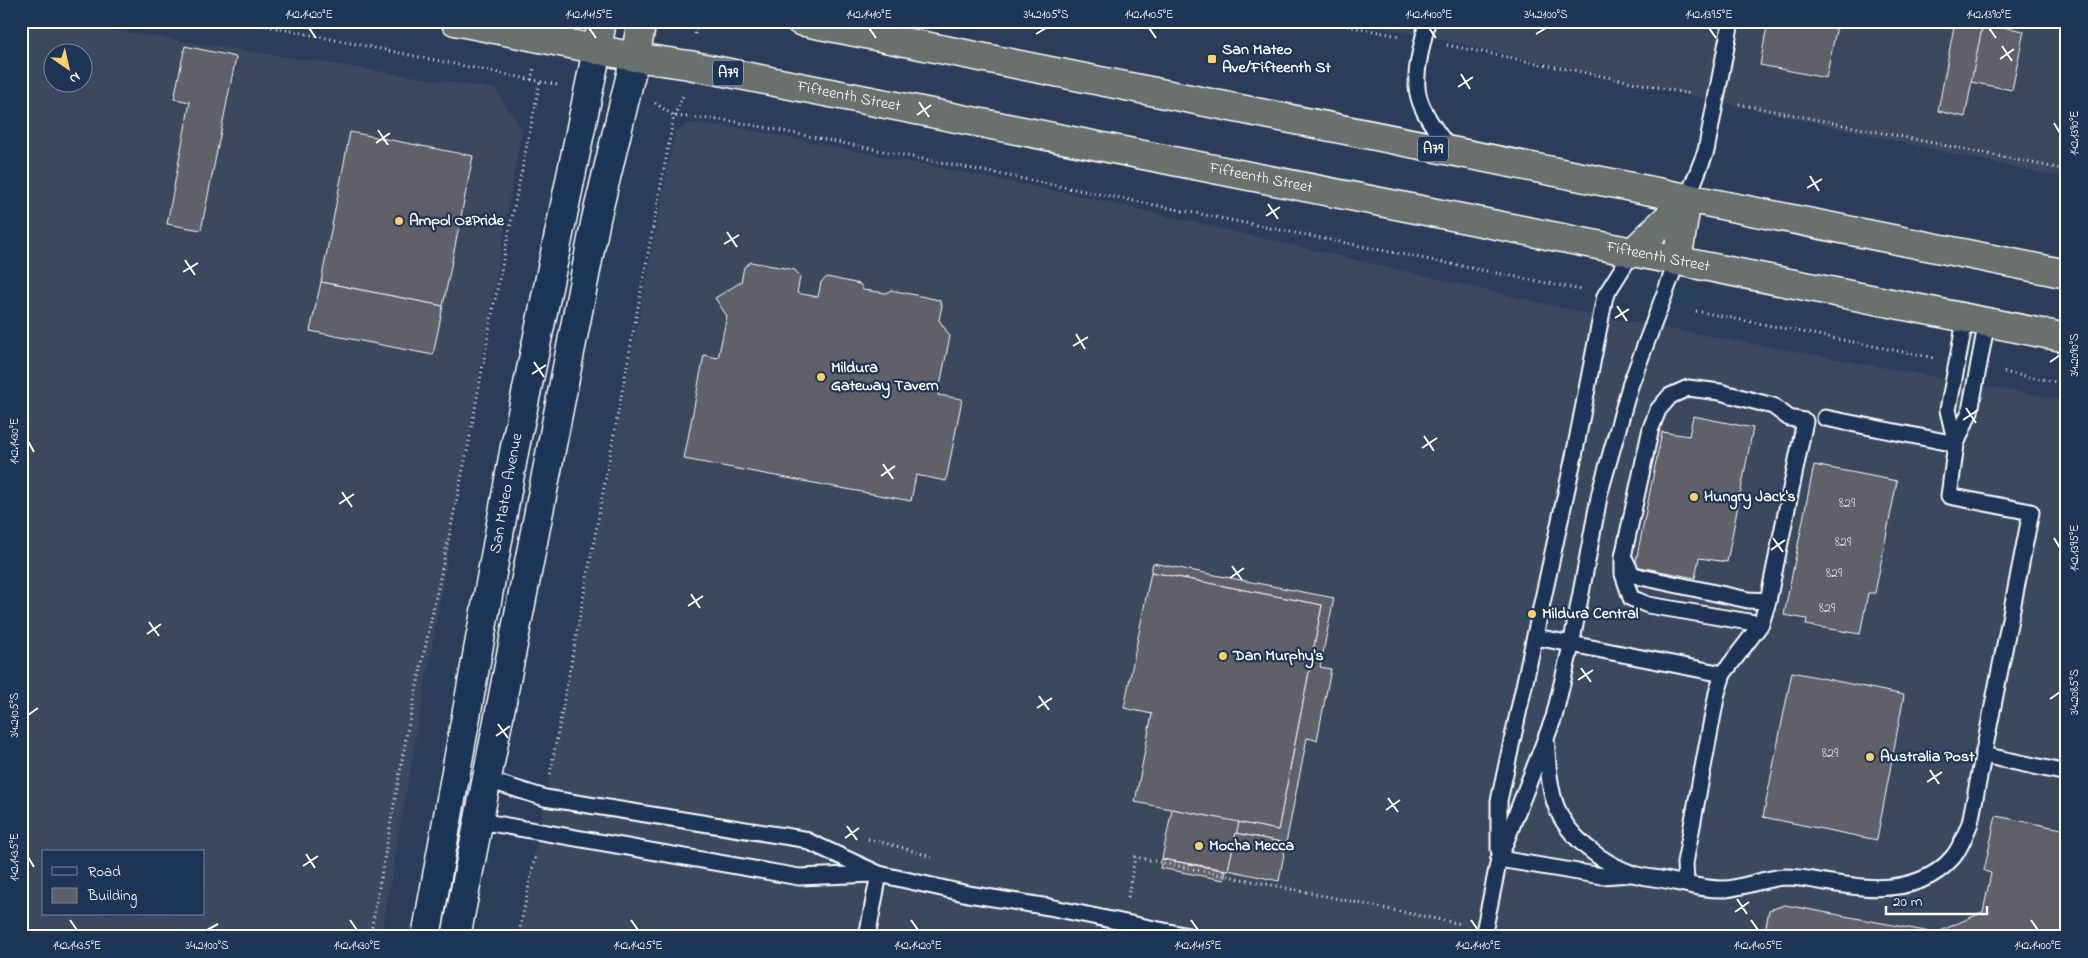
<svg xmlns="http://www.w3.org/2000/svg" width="2088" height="958" viewBox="0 0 2088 958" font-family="'Indie Flower',sans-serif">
<rect width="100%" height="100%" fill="#2a3e5a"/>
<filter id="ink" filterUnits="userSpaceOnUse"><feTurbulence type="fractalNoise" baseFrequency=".02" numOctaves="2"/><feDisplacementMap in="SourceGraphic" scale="10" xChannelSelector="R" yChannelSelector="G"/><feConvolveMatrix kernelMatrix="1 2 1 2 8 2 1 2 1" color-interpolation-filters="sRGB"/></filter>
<g filter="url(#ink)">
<g fill="#3a485e" fill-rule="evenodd">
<path d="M21 21H52L495 89 522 129 381 937H21ZM52 52H82V82H52ZM44 852H204V914H44Z"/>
<path d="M1347 21H2067V179L1438 39Z"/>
<path d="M690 123 735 127 1076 195 1594 315 2067 401V937H518L675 131Z"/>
</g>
<g fill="#5e6068" stroke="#fff">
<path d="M1768 21H1838L1826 78 1760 65Z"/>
<path d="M1955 21 1983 23 1965 117 1938 111Z"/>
<path d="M1983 23 2024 31 2012 90 1971 82Z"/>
<path d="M185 46 236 57 201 230 167 224 190 102 174 99Z"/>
<path d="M350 132 473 156 443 306 321 282Z"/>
<path d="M751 262 795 270 800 277 797 293 818 297 821 282 827 277 860 284 863 290 886 293 891 290 939 300 942 305 939 320 950 336 938 395 962 399 946 481 916 475 911 501 684 459 704 355 718 358 727 316 715 298 741 282 744 267Z"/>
<path d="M321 282 443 306 433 355 310 331Z"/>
<path d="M1693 416 1753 428 1727 562 1699 558 1695 578 1635 566 1662 432 1689 436Z"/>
<path d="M1814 465 1897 481 1875 593H1868L1860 634 1806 625 1807 619 1784 615Z"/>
<path d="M1153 563 1334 598 1320 667 1331 669 1317 740 1307 738 1286 843 1236 833 1239 822 1278 830 1322 605 1151 572Z"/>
<path d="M1151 572 1322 605 1278 830 1135 802 1152 714 1124 708Z"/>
<path d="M1792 672 1904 695 1877 840 1763 817Z"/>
<path d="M1172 809 1239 822 1228 870 1162 859Z"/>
<path d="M1996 816 2067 830V937H1764L1769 910 1785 905 1936 933 1983 912 1991 873 1984 871Z"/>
<path d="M1236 833 1286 843 1279 881 1228 870Z"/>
<path d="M1162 859 1226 871 1224 880 1160 868Z"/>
</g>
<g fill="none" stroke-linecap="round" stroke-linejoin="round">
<defs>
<g id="service">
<path d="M1427 21C1423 45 1412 75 1419 98 1425 118 1440 135 1451 152"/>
<path d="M1687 199 1706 151 1731 21"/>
<path d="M1825 418 1956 444"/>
<path d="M1956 444 1948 410 1966 316"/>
<path d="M1624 558 1632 574 1641 577 1748 600 1768 601"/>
<path d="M1536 637 1723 674"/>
<path d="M1546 739C1548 761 1548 784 1556 806 1567 837 1602 863 1633 874 1643 877 1655 878 1666 880 1686 884 1706 890 1726 889 1746 887 1765 878 1785 877 1806 877 1825 883 1845 885 1883 891 1926 889 1953 857 1961 847 1965 835 1970 823L2031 512 1949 496 1956 444 1970 411 1987 321"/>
<path d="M1983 755 2067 773"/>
<path d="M488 780 545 798 803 839 879 874 968 894 1049 907 1193 937"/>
<path d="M479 821 799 877 875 874"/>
<path d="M1499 850V801L1574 456 1605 296 1632 253"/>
<path d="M1499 859 1602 876 1630 874"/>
<path d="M1686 884 1685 863 1717 693 1723 674 1761 624 1768 601 1805 421 1789 418 1773 406 1720 392 1688 388 1670 396 1658 410 1651 428 1623 557V574L1631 598 1648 605 1761 624"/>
<path d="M867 937 879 874"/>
<path d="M1483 937 1499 859 1554 717 1571 646 1600 492 1630 386 1677 261"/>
</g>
<g id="tertiary">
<path id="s1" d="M426 937 514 452 597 50"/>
<path d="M456 937 596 219 635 57"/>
</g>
<g id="trunk">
<path id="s2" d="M455 21 635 57 689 65 2067 338"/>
<path d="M800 21 2067 274"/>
<path d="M597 50 602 21"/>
<path d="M635 57 642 21"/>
<path d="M1632 253 1687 199"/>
<path d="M1677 261 1687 199"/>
</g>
</defs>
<use href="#service" stroke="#fff" stroke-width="19"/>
<use href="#tertiary" stroke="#fff" stroke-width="31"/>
<use href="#trunk" stroke="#fff" stroke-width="31"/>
<g stroke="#fff" stroke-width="3" stroke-dasharray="1 4" stroke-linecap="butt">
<path d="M242 21 558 85"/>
<path d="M1323 21 1399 36"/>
<path d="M695 34 698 21"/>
<path d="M1447 45 1691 94"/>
<path d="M531 80 534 68"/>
<path d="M655 103 674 116 732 121 1582 290"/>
<path d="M1739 104 2067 170"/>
<path d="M1696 311 1934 358"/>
<path d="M2004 372 2067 384"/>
<path d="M550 774 674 116 684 94"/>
<path d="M868 839 904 848 934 858"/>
<path d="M1128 897 1135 857 1461 924"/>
<path d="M1509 934 1523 937"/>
<path d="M370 937 407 733 469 442 492 314 540 82"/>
<path d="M518 937 535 857"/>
</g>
<use href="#service" stroke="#1d3557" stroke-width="15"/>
<use href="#tertiary" stroke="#1d3557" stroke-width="28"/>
<use href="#trunk" stroke="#6b706d" stroke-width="28"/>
</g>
</g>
<path fill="none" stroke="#fff" stroke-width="2" d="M309 28 316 38M589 28 596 38M869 28 876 38M1149 28 1156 38M1429 28 1436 38M1709 28 1716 38M1989 28 1996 38M1036 34 1046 28M1536 34 1546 28M2002 46 2012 61M2000 59 2014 49M1461 74 1470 89M1458 87 1473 77M919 102 929 117M917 115 931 105M2054 123 2060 133M378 130 388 145M376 143 390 133M1810 176 1819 191M1807 188 1822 179M1268 204 1278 219M1266 216 1280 207M727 232 737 247M724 244 739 235M185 260 195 275M183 272 198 263M1617 306 1627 321M1615 318 1629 309M1076 334 1085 349M1073 346 1088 337M534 362 544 377M2050 362 2060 355M532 374 546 365M1966 408 1976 423M1963 420 1978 410M1424 436 1434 451M28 441 34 452M1422 448 1437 438M883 464 893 479M881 476 895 466M342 492 352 507M339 504 354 494M1773 538 1783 552M2054 538 2060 548M1771 550 1785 540M1232 566 1242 580M1230 578 1244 568M691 594 700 608M688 606 703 596M149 622 159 636M147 634 161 624M1581 668 1591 682M1578 680 1593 670M1039 696 1049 710M2050 699 2060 692M1037 708 1052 698M28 715 38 708M498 724 508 738M496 736 510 726M1930 770 1939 784M1927 782 1942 772M1388 798 1398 812M1386 810 1400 800M847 826 857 840M845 838 859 828M306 854 315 868M28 857 34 867M303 866 318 856M1737 899 1747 914M1735 912 1749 902M70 920 77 930M350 920 357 930M631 920 638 930M911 920 918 930M1191 920 1198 930M1471 920 1478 930M1751 920 1758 930M2031 920 2038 930M207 930 218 924"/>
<g fill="#ffd166" stroke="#1d3557" stroke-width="2">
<rect x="1207" y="54" width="10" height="10" rx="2.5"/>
<circle cx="399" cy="221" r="5"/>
<circle cx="821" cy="377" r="5"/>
<circle cx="1694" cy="497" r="5"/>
<circle cx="1532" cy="614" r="5"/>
<circle cx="1223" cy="656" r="5"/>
<circle cx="1870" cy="757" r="5"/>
<circle cx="1199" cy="846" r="5"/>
</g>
<g text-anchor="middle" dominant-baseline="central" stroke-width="4.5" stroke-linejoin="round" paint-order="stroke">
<g font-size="14" fill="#d7d7d9">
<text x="1847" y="503">829</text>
<text x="1843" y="542">829</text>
<text x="1834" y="573">829</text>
<text x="1827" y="608">829</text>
<text x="1830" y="753">829</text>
</g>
<g fill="#1d3557" stroke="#bbc2cd" stroke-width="1">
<rect x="713" y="60.5" width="30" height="25" rx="4"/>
<rect x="1418" y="136.5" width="30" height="25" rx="4"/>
</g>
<g font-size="15" font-weight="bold" fill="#fff">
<text x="728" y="73">A79</text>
<text x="1433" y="149">A79</text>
</g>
<g font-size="16" font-weight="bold" fill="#fff" stroke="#1d3557" text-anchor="start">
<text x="1222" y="50">San Mateo<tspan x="1222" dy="18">Ave/Fifteenth St</tspan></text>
<text x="409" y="221">Ampol OzPride</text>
<text x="831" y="368">Mildura<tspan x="831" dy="18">Gateway Tavern</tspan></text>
<text x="1704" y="497">Hungry Jack's</text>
<text x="1542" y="614">Mildura Central</text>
<text x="1233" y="656">Dan Murphy's</text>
<text x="1880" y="757">Australia Post</text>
<text x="1209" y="846">Mocha Mecca</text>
</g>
<g font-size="16" fill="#fff" stroke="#1d3557">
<text stroke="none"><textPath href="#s2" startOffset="401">Fifteenth Street</textPath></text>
<text stroke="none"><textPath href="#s2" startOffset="821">Fifteenth Street</textPath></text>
<text stroke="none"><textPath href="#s2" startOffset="1226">Fifteenth Street</textPath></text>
<text stroke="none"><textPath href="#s1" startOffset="451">San Mateo Avenue</textPath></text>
</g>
</g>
<rect width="2088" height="958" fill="none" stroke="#1d3557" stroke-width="55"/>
<rect x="42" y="850" width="162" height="65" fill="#1d3557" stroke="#77869a"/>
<rect x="52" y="867" width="25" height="8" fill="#1d3557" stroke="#77869a"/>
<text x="88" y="876" font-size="15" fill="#ffffff">Road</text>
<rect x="52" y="888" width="25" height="15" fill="#5e6068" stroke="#77869a"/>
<text x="88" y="900" font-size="15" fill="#ffffff">Building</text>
<g transform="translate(68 68) rotate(146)"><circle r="24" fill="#1d3557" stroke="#77869a"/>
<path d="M0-4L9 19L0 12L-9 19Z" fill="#ffd166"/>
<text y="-8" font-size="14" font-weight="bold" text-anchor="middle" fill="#ffffff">N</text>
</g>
<path d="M1886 906v8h101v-8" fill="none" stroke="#ffffff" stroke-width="2.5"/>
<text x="1893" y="906" font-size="15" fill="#ffffff" stroke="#1d3557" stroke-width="4" paint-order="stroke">20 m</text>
<rect x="28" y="28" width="2032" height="902" fill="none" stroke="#fff" stroke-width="2"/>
<g font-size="12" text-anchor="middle" fill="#fff">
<text x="309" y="18">142.1420°E</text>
<text x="589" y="18">142.1415°E</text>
<text x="869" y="18">142.1410°E</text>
<text x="1046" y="18">34.2105°S</text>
<text x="1149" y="18">142.1405°E</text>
<text x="1429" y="18">142.1400°E</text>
<text x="1546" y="18">34.2100°S</text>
<text x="1709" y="18">142.1395°E</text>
<text x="1989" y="18">142.1390°E</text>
<text transform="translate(2074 133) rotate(-90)" y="4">142.1390°E</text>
<text transform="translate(2074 355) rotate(-90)" y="4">34.2090°S</text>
<text transform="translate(14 441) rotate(-90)" y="4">142.1430°E</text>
<text transform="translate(2074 548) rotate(-90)" y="4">142.1395°E</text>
<text transform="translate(2074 692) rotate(-90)" y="4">34.2085°S</text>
<text transform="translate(14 715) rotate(-90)" y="4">34.2105°S</text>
<text transform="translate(14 857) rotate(-90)" y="4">142.1435°E</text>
<text x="77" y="949">142.1435°E</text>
<text x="207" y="949">34.2100°S</text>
<text x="357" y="949">142.1430°E</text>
<text x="638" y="949">142.1425°E</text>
<text x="918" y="949">142.1420°E</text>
<text x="1198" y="949">142.1415°E</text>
<text x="1478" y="949">142.1410°E</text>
<text x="1758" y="949">142.1405°E</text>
<text x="2038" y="949">142.1400°E</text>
</g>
</svg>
